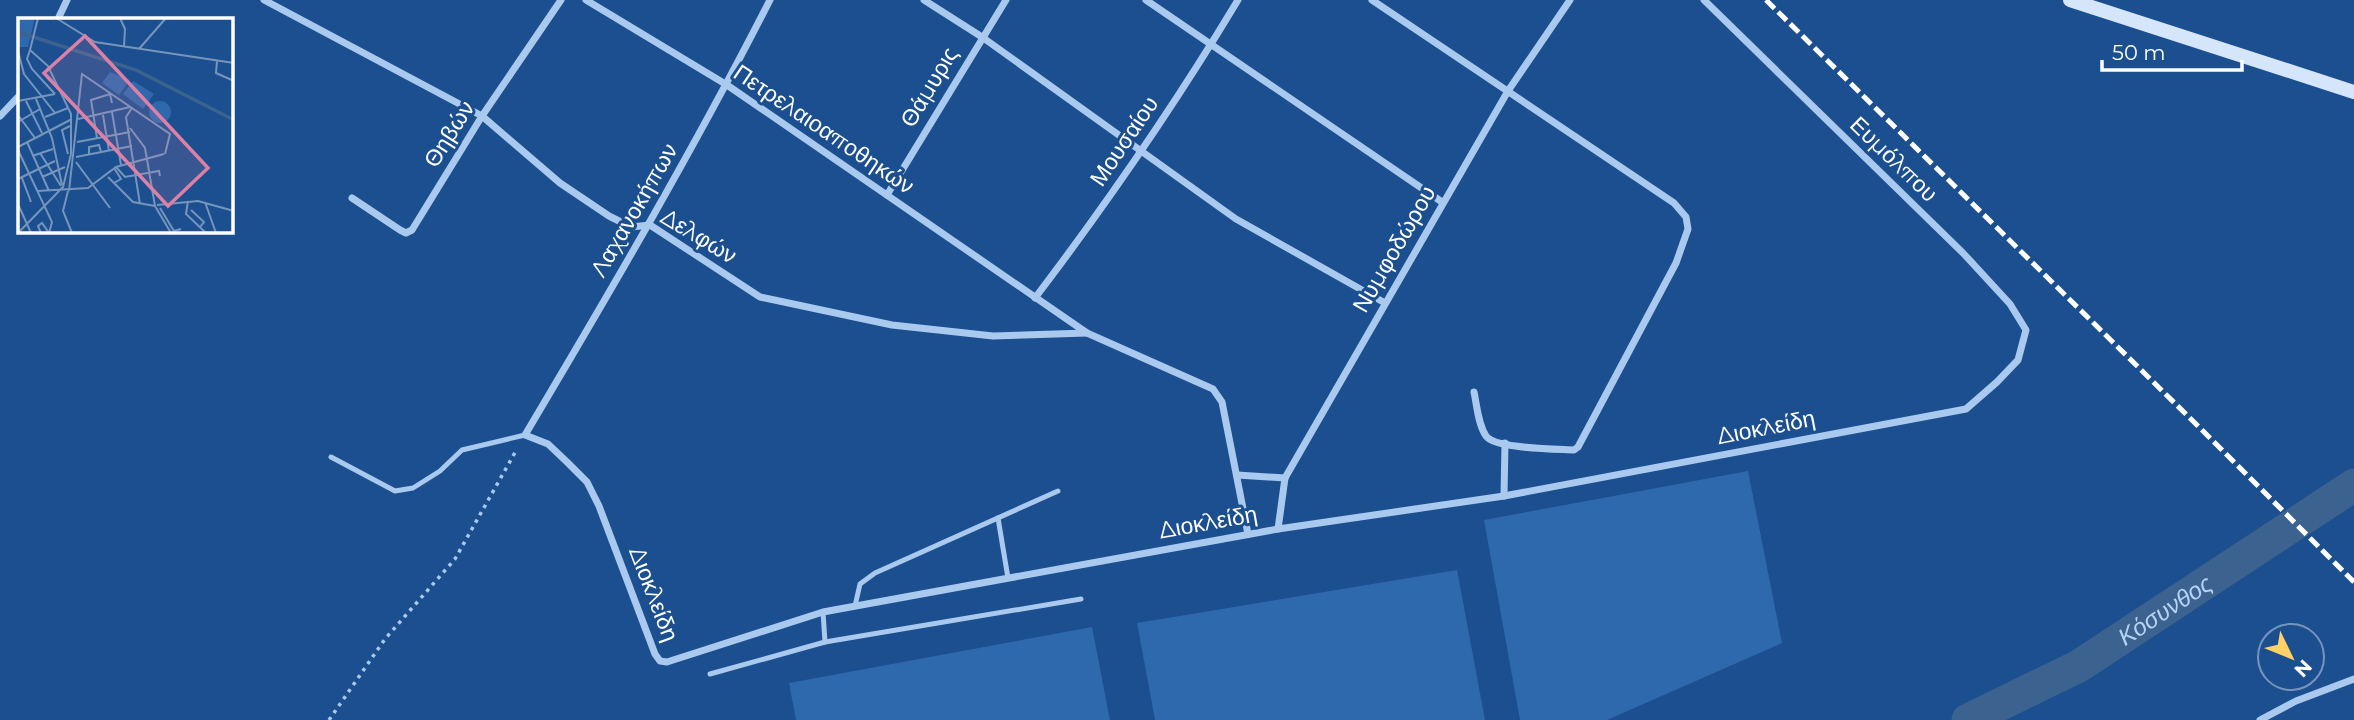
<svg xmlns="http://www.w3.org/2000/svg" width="2354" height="720" viewBox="0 0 2354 720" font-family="Montserrat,sans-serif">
<rect width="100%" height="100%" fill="#1b4f8f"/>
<g fill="#2e69ad">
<path d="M1748 471 1782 643 1607 720H1520L1484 520Z"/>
<path d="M1457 570 1485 720H1155L1137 623Z"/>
<path d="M1092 627 1110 720H796L789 683Z"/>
</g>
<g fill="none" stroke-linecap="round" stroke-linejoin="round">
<path stroke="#3c6290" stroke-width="33" id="s1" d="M1968 720 2079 666 2354 485"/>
<path stroke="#a9c9ee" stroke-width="3.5" stroke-dasharray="3.5 5" stroke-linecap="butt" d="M329 720 385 639 455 559 517 449"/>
<g stroke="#a9c9ee" stroke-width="5">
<path d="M331 457 395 491 413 488 440 471 462 450 525 435"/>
<path d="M998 518 1008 578"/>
<path d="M855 606 860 584 875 573 1058 491"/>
<path d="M823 612 825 642"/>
<path d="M710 674 825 642 1081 599"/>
</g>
<g stroke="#a9c9ee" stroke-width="7">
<path d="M264 0 482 116 560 183 609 216 631 227 650 225 760 297 892 325 993 336 1087 333"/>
<path d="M586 0 727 85 1087 333 1213 389 1222 402 1248 534"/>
<path d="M770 0C694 149 610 292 525 435L548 444 567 462 587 482 599 506 655 654 660 661 667 662 823 612 1278 529 1504 496 1966 409 1997 382 2018 360 2026 330 2010 304 1963 253 1704 0"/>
<path d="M924 0 982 37 1236 219 1385 303"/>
<path d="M1146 0 1442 202"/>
<path d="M1372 0 1674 203 1686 217 1688 229 1676 263 1578 447 1574 450C1557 449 1495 449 1486 436 1478 424 1477 406 1474 392"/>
<path d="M58 19 67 0"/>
<path d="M0 116 19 96"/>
<path d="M887 195 1006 0"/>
<path d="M352 198 400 230 406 233 412 230 482 116 561 0"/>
<path d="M1035 298C1108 202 1176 103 1238 0"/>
<path d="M1237 475 1285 478"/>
<path d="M1504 496 1505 443"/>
<path d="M1278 529 1285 478 1508 91 1570 0"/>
<path d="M2260 720 2296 701 2354 679"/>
</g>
<path stroke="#d6e6fa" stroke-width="14" d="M2070 0 2354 92"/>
<path stroke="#fff" stroke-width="5" stroke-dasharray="12 5" stroke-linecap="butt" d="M1766 0 2203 431 2354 582"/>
</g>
<g text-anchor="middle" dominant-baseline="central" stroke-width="6" stroke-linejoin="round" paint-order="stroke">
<g font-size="23" fill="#fff" stroke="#1b4f8f">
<text transform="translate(929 87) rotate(-59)">Θάμυρις</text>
<text transform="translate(824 129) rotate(34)">Πετρελαιοαποθηκών</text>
<text transform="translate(449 134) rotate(-58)">Θηβών</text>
<text transform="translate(1124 141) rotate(-56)">Μουσαίου</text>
<text transform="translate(1894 159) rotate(44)">Ευμόλπου</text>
<text transform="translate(634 210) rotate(-60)">Λαχανοκήπων</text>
<text transform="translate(699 236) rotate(31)">Δελφών</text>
<text transform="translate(1394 249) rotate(-60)">Νυμφοδώρου</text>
<text transform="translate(1766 427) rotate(-11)">Διοκλείδη</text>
<text transform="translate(1208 522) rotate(-10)">Διοκλείδη</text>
<text transform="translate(654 594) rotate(69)">Διοκλείδη</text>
</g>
<g font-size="24" font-style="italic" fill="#b5d3f5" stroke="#1b4f8f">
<text stroke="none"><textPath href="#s1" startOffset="226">Κόσυνθος</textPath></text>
</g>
</g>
<g transform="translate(18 18)">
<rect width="215" height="215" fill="#1b4f8f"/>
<path d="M0 0H17L10 29H0ZM92 54 112 62 101 77 84 65ZM115 63 136 76 125 91 105 76ZM131 94a11 11 0 1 1 22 0a11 11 0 1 1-22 0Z" fill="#2e69ad"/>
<path fill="none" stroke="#3c6290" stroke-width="3.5" d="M0 14 118 52 216 102"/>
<path fill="none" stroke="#7695bc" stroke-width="2" d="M38 0 77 24 216 45M102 0 107 11 106 28M121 31 148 0M12 32 9 41 14 51 37 76M12 32 20 0M0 33 6 56 37 95M199 43 198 55 216 63M18 81 34 120 44 167M0 83 37 76M8 83 24 115M114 90 108 99 122 186M94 94 103 147M0 97 17 120M85 97 91 133M27 99 50 90M60 101 112 89M0 104 22 91M112 110 127 130 137 188M79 120 73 82 92 76 94 85M9 124 31 173M59 124 112 114M0 129 54 101M0 132 34 204 31 215M22 135 43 168M50 136 44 112 52 108M71 137V129L81 127 83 134M14 138 35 131M58 139 114 128M58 144 92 190M98 149 107 159 141 153 142 158M24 159 47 149M90 159 115 184 137 188M4 160 13 184M0 161 37 143M96 165 103 161 96 150M19 173 70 170 98 149 146 136M50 173 45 193 54 215M51 173 64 56 152 116 147 136M170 183 168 196 188 215M187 184 198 215M0 186 13 215M139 187 180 183 216 193M137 188 153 215M142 190 156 213 163 211M173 192 186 204 182 209M0 215 45 169 53 136V96L30 48 12 32M23 215 20 208 24 205 31 215"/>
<path fill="#dd80a5" fill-opacity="0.15" stroke="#dd80a5" stroke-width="3.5" d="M67 18 190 150 150 188 26 55Z"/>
<rect width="215" height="215" fill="none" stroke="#fff" stroke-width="3.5"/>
</g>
<g transform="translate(2291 657) rotate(133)"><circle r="33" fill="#1b4f8f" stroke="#7695bc" stroke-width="2"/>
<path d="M0-5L12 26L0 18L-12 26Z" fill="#ffd166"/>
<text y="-10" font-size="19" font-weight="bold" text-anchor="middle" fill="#ffffff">N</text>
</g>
<path d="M2102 60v10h140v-10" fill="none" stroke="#ffffff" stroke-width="3.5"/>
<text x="2112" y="60" font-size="21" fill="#ffffff" stroke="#1b4f8f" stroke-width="5" paint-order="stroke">50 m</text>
</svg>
